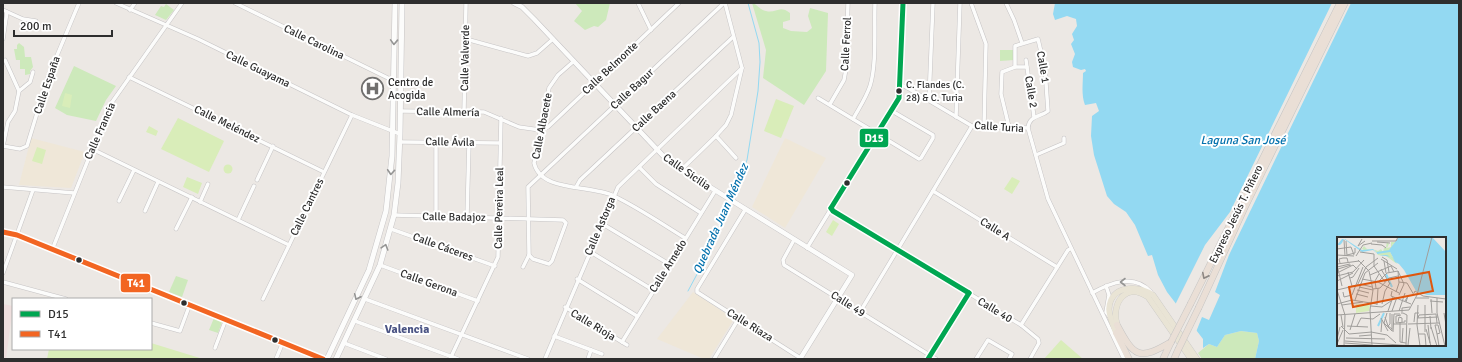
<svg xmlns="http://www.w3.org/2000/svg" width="1462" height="362" viewBox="0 0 1462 362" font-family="Signika,sans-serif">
<rect width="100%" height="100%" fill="#ece8e4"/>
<g fill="#efe7d8">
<path d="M31 138 85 152 71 188 19 185Z"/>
<path d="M785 138 826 158 785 228 752 207Z"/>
<path d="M693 292 734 319 709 359H704L657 339Z"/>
</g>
<path fill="#eededd" d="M3 304 13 306 6 359H3Z"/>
<g fill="#cde9bb">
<path d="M575 3H610L606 20 598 27 594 26 585 30 574 21 582 11Z"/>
<path d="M752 3C757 4 760 10 766 11 776 14 779 4 790 13V20L783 22V28L791 31 807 32 812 28 808 16 810 8 828 13 826 71 804 105 763 78 766 50Z"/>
<path d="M166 4 174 10 166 20 155 15 161 6 164 7Z"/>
<path d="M19 43 24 47 25 57H31L33 67 30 71V74L25 75V69H20V60H16L14 49H17V45Z"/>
<path d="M1000 50H1013L1014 60 1000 61Z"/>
<path d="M74 66 116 86 106 100 96 121 67 115 55 108Z"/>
<path d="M176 276 188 280 182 297 169 292Z"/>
<path d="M214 318 222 322 218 333 209 330Z"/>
<path d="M1241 331 1257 333 1259 341 1255 359H1202L1198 353 1209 344 1217 347 1225 335Z"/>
</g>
<g fill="#d9edb9">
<path d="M65 93 72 95 70 108 62 106Z"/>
<path d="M776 99 794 106 781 138 764 131Z"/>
<path d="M178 118 224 141 209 172 161 149Z"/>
<path d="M149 126 158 131 156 136 146 132Z"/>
<path d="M37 147 46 150 42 164 32 161Z"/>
<circle cx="228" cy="169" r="4.5"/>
<path d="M187 177 202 183 198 194 183 187Z"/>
<path d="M1012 177 1020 181 1012 194 1004 189Z"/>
<path d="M833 220 839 224 832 236 826 232Z"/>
<path d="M1061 340 1083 359H1044Z"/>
<path d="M151 343 203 359H47L49 349H151Z"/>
</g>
<path fill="#93d9f2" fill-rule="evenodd" d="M1055 3H1459V359H1255L1259 341 1257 333 1241 331 1225 335 1217 347 1209 344 1203 348V339L1167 292 1158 275 1152 255 1148 256 1135 225 1126 212 1114 204 1107 196 1094 155 1091 136 1092 116 1099 111 1096 103 1085 105C1081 95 1083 83 1083 73L1086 71 1085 69 1081 70 1073 67 1072 62 1075 54 1071 44 1074 40 1072 34 1077 26 1076 19 1067 16 1055 20 1053 14ZM1338 238H1445V345H1338Z"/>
<path fill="#ece8e4" d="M1332 3H1351L1229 255 1215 292 1220 295 1209 320 1202 317 1196 332 1175 305 1205 245 1230 212Z"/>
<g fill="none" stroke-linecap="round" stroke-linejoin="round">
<g stroke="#93d9f2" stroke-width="1">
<path d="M731 198 747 160 758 91 760 62 759 43 748 3"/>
<path d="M688 291 703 263 730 201"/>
</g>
<defs>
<g id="minor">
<path d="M116 3 198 39 352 115 400 134"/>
<path d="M235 3 392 80"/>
<path d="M638 3 651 30"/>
<path d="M971 3 986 44 984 126"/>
<path d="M1006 3 1014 20 1022 43"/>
<path d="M3 10 23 19 36 21"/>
<path d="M130 10 135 3"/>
<path d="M3 39 7 12"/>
<path d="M466 39 528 56 537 53 553 39"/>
<path d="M5 60 19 91"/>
<path d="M1026 60 1034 117"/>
<path d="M574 61 558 75 549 88 534 163C541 193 591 184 614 196 639 208 662 224 685 238"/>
<path d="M1015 67V46L1038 39 1045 69 1048 111C1041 117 1029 115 1028 128"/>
<path d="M129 77 324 172"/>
<path d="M901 85 906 87 972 126 1028 128 1048 199 1124 359"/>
<path d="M818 98 919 159 921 158 933 138V135L892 111"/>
<path d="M929 100 933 3"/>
<path d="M830 104 844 80 846 69 848 3"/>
<path d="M400 111 484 112 519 127 540 130 548 127 679 3"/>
<path d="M464 112 466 3"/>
<path d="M956 117 960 3"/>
<path d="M853 119C859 108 866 98 870 86 877 64 874 27 875 3"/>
<path d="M1009 127 1001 94 1002 72 1015 67H1027"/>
<path d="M716 136 736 158"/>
<path d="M400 142 500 143"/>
<path d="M3 146 20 149 27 146 48 77 79 3"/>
<path d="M3 146 8 122 15 111 19 91 30 82 33 72"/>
<path d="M92 149 289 245"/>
<path d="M1036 155 1064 143V138"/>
<path d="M639 167 656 184 701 213"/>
<path d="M681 170 715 137 726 125 731 115 742 68 725 3"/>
<path d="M257 180 273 146"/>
<path d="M3 187 74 193"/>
<path d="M576 187 580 180 733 37"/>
<path d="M933 191 1057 267"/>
<path d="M119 201 134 170"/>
<path d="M200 202 208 184"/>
<path d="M831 208 833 211 1021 325 1038 339 1039 343 1030 359"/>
<path d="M745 210 697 289V292L802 359"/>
<path d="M145 211 158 182"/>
<path d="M394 215 563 220 566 223 552 261 549 264 533 259 529 255"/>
<path d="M436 216V142"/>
<path d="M467 217 469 143"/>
<path d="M238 220 254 186"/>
<path d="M601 223 669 264"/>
<path d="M176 229 192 197"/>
<path d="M391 229 495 266"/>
<path d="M794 240 783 260 784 265 936 359"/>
<path d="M807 248 899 98 903 3"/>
<path d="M52 250 110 105 182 3"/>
<path d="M589 251 653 290"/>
<path d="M380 265 478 301"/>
<path d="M523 267 529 255 528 187 724 3"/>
<path d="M3 273 33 190"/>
<path d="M577 279 637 316"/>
<path d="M3 282 66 299"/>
<path d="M1106 286 1109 295 1106 312 1109 316"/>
<path d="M1092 293C1110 283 1134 273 1151 292"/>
<path d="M263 299 352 115"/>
<path d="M365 299 528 359"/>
<path d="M565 307 627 345"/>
<path d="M860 312 972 126"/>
<path d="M355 321 458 359"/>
<path d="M151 323 180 331 190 304"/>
<path d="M1021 325 1068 250 1070 249"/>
<path d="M554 336 602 354"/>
<path d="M622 342 715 191"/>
<path d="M344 343 386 359"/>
<path d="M215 348 226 319"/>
<path d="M276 359 283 342"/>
<path d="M450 359 498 257 501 118"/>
<path d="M545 359 618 187 742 68"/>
<path d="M588 359 591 350"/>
<path d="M714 359 739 318"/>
<path d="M928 359 969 293"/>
<path d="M976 359 988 340 1012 354 1009 359"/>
</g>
<g id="tertiary">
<path d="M514 3 522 7 534 19 668 161 852 275 800 359"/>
<path d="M3 232 17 235 323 359"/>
</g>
<g id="secondary">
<path d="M327 359 369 270 386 211 392 156 395 3"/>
<path d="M336 359 380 265 394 215 398 183 400 134 402 3"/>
</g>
<g id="primary">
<path d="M1117 324C1111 303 1126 282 1148 297L1191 359"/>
<path d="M1116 333C1114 326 1109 317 1109 309 1110 285 1137 285 1153 295L1197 359"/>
</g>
<g id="motorway">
<path d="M1191 303 1340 3"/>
<path d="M1199 307 1244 209 1345 3"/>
<path d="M1117 325C1134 357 1139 361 1171 342"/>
<path d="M1116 333 1129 359"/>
<path d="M1163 359 1171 342"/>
<path d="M1174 359 1178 350"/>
</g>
</defs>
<use href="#minor" stroke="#c6c4c5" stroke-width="4.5"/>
<use href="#tertiary" stroke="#c6c4c5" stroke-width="5.5"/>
<use href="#secondary" stroke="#c6c4c5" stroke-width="6"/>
<use href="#primary" stroke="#c6c5c4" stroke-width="6"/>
<use href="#motorway" stroke="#c6c5c4" stroke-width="7"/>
<use href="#minor" stroke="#fcfcfb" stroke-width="3.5"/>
<use href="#tertiary" stroke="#fcfcfb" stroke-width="4.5"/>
<use href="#secondary" stroke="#fcfcfb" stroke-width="5"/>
<use href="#primary" stroke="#e9e4d5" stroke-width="5.5"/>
<use href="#motorway" stroke="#eadfd6" stroke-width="6"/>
<defs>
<g id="motorway-bridge">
<path d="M1171 342 1191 303"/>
<path d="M1178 350 1199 307"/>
</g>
</defs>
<use href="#motorway-bridge" stroke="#c6c5c4" stroke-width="7" stroke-linecap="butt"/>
<use href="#motorway-bridge" stroke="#eadfd6" stroke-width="6"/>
<defs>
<g id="bus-1">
<path d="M831 208 899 98 903 3"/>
<path d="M831 208 833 211 969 293"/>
<path d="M928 359 969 293"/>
</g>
<path id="bus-2" d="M3 232 17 235 323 359"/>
</defs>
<use href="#bus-1" stroke="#fff" stroke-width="8"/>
<use href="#bus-2" stroke="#fff" stroke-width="8"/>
<use href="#bus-1" stroke="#00a651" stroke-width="5"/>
<use href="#bus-2" stroke="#f26522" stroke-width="5"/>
</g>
<defs><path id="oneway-chevron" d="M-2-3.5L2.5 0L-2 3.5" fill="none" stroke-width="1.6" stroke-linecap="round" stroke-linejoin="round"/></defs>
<g stroke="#959594">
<use href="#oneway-chevron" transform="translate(394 42) rotate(92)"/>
<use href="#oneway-chevron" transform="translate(391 172) rotate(94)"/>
<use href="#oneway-chevron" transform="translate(385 247) rotate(-73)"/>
<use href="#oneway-chevron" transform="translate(1123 282) rotate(-180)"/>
<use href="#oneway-chevron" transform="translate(357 297) rotate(115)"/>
</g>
<use stroke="#8c8682" href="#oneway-chevron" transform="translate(1205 276) rotate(117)"/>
<defs>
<symbol id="hospital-ring" viewBox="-11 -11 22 22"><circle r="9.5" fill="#fff" stroke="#706f6e" stroke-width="1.5"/><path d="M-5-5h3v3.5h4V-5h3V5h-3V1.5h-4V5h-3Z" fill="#706f6e"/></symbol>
</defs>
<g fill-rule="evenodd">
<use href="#hospital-ring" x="360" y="76" width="25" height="25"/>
</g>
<g fill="#2e2e2e" stroke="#fff" stroke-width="1.5">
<circle cx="899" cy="91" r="3.5"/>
<circle cx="847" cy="183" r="3.5"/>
<circle cx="79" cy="260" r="3.5"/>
<circle cx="184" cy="303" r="3.5"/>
<circle cx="275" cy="340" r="3.5"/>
</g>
<g text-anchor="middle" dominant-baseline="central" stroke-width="4" stroke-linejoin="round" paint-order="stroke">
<g font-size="10" fill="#2e2e2e" stroke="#fff" text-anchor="start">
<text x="906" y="85">C. Flandes (C.<tspan x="906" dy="13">28) &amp; C. Turia</tspan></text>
</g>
<g font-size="11" fill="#2e2e2e" stroke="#fff">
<text transform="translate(314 42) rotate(26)">Calle Carolina</text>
<text transform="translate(846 44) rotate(-87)">Calle Ferrol</text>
<text transform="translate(465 58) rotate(-89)">Calle Valverde</text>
<text transform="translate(1043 67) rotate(80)">Calle 1</text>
<text transform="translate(610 68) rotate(-43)">Calle Belmonte</text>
<text transform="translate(258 69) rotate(26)">Calle Guayama</text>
<text transform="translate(47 85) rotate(-71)">Calle España</text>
<text transform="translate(632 89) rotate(-43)">Calle Bagur</text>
<text transform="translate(1031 92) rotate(81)">Calle 2</text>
<text transform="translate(654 111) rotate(-43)">Calle Baena</text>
<text transform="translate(448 112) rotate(1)">Calle Almería</text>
<text transform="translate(227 124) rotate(26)">Calle Meléndez</text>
<text transform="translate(542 126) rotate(-79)">Calle Albacete</text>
<text transform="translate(999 127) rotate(4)">Calle Turia</text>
<text transform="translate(100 131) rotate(-66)">Calle Francia</text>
<text transform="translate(450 142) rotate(1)">Calle Ávila</text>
<text transform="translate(687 172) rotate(35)">Calle Sicilia</text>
<text transform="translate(307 207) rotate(-64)">Calle Cantres</text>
<text transform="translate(499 208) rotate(-89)">Calle Pereira Leal</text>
<text transform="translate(1236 214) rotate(-64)">Expreso Jesús T. Piñero</text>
<text transform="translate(454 217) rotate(1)">Calle Badajoz</text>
<text transform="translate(600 226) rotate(-67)">Calle Astorga</text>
<text transform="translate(995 229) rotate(32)">Calle A</text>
<text transform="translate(443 247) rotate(20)">Calle Cáceres</text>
<text transform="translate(668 266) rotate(-58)">Calle Arnedo</text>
<text transform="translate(429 283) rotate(20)">Calle Gerona</text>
<text transform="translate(848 304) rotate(32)">Calle 49</text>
<text transform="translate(995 310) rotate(31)">Calle 40</text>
<text transform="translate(593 325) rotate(31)">Calle Rioja</text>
<text transform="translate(750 325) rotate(32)">Calle Riaza</text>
</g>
<g font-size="11" fill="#2e2e2e" stroke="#fff" text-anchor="start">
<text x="388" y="82">Centro de<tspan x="388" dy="13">Acogida</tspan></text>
</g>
<g font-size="12" font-style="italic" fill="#0371ad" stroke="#fff">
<text x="1243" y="140">Laguna San José</text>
<text transform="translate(721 219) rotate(-66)">Quebrada Juan Méndez</text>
</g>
<g font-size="12" font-weight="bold" fill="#4a5383" stroke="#fff">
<text x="407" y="329">Valencia</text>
</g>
</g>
<g transform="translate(1337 237)">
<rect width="109" height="109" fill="#ece8e4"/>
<path d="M62 0 60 5 55 8H61L62 11 52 13 60 27 49 19 41 18 37 12 27 13 25 12 27 9 30 12H36L41 14 44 12 46 15 47 11H50L49 10 50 5 52 7 50 11 54 10V5H59Z" fill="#cde9bb"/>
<path d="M19 67 33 68 32 74 19 76Z" fill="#d9edb9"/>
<path d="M62 0H95L109 15V58H90L79 54 67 33 62 27 58 25 55 20 42 18 36 13 25 15 7 2 5 6 3 8H0L5 2H8L25 13 36 12 42 18H50L56 21 58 24 52 13Z" fill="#93d9f2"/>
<path fill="none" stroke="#93d9f2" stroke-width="2" d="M40 16 53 14M49 37 55 50M41 89 47 76"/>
<path fill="none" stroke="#a09e9b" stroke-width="1" d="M25 2 21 9 28 4M7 3 8 19M9 4 10 19M35 4H59L61 0M40 5 53 6M34 7 45 8 49 11M0 12 14 10 17 18M23 15 37 17M37 17V29L48 45M0 18 17 19M10 18 18 16V11M19 19 26 8 35 6M45 20 50 23 52 35M44 22 60 32M21 23 32 34 36 53 33 73 35 109M47 24 49 36M3 26 2 22 6 21H10L11 25M0 27 22 24M0 30 13 27M44 32 53 47M61 34 67 47M11 35 15 49M0 36 16 28 20 32M33 38 54 29 57 35M0 39 16 35 27 23M13 41 16 40 22 31M25 42 41 45 62 56M0 44 16 36M41 45 50 36 61 34M62 45 70 46 77 58M23 47 35 50M5 49 1 32 14 28M20 49 29 30 41 21M22 50 36 53M39 51 38 44 42 37M36 52 43 51 52 41 61 39M0 53 17 49M0 53 8 78M20 53 32 56M55 54 54 59 74 67M6 55 7 60 15 58 26 30M59 55 62 46 61 34M77 56 78 54 86 59 109 62M19 57 31 60M62 58 67 47M79 61H92M100 61V76L108 109M94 62 95 76M18 63 28 36 41 26M68 64 71 59 69 65M93 64 106 65M0 67 15 63 40 67M45 67 48 54 53 46M5 68 26 65M40 68 41 51M81 68 80 88 83 109M88 68V95M34 69 45 70 54 64M51 74 56 60M55 74 60 60M62 74 68 56M50 76 47 86 55 94M66 76 70 78 69 109M107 76 109 88M65 77V71L73 70M0 78 72 73 80 58 95 0M4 78 6 90M64 78 59 79V86L68 85V83M93 79 94 92M48 80 51 89 55 92M44 81 51 94M80 81 101 80M81 81 82 78 99 77 100 86M61 85 62 80 65 81V85M63 85V105L69 106M77 85 78 76H82M56 87H69M71 87 102 86M91 88 93 106M4 89 12 97 35 95M10 89 31 90M20 89 24 81 36 82 43 77M50 90 53 87V76M94 90 100 109M89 92 94 109M13 93 18 77M55 94V77M34 95 50 98 59 106M44 95 45 83M56 95 57 77H63M81 97H88L89 109M100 97 103 96 101 88H98L100 97 102 109M22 99 34 98M9 101 48 102M0 102 3 90M8 104 76 109M8 106 34 108M65 106 66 91M0 107 6 93M71 108 73 91M7 109 8 78"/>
<path fill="#df570e" fill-opacity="0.15" stroke="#df570e" stroke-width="2" d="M92 35 96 54 16 70 12 50Z"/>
<rect width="109" height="109" fill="none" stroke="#2e2e2e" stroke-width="2"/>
</g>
<g stroke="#fff" stroke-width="1.5">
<rect x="859" y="128" width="30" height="20" rx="4" fill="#00a651"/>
<rect x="120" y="273" width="31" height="20" rx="4" fill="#f26522"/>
</g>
<g font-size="11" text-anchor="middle" font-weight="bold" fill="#fff">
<text x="874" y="142">D15</text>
<text x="136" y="287">T41</text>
</g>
<rect width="1462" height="362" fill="none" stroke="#2e2e2e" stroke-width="8"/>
<rect x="12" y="298" width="140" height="52" fill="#ffffff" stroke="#ababab"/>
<rect x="20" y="311" width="20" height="6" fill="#00a651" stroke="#ababab"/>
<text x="48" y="318" font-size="12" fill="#2e2e2e">D15</text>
<rect x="20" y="331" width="20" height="6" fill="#f26522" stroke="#ababab"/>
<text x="48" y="338" font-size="12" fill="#2e2e2e">T41</text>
<path d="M14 30v6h98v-6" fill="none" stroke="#2e2e2e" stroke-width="2"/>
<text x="20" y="30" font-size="12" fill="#2e2e2e" stroke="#ffffff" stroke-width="3" paint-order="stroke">200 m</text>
</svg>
